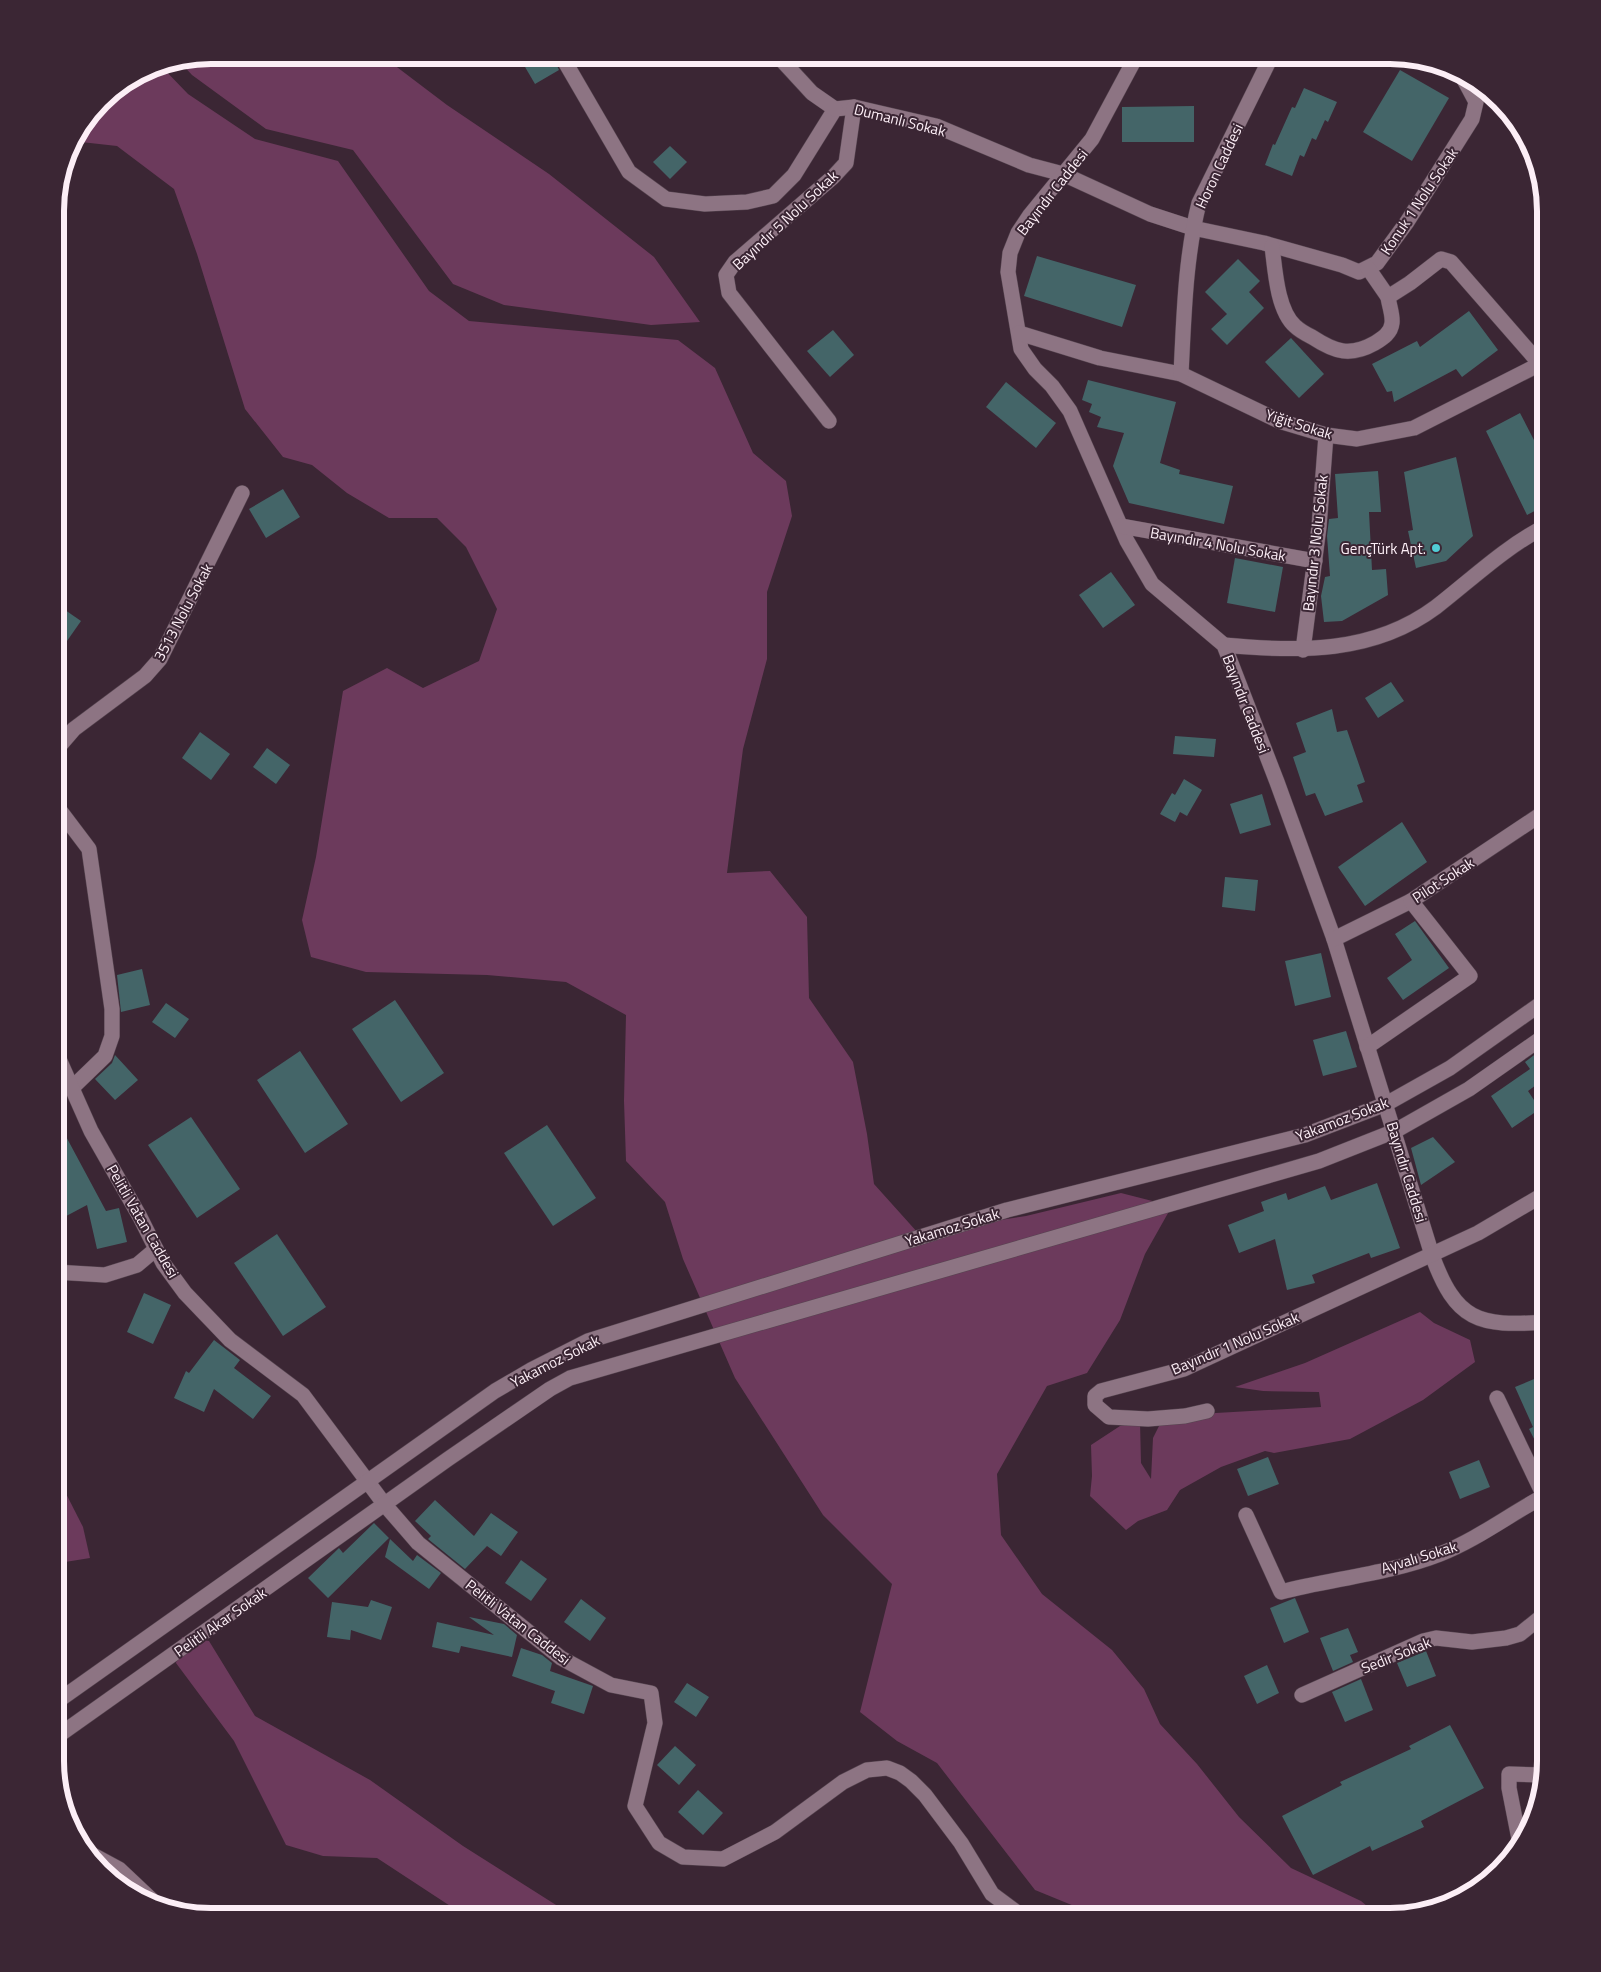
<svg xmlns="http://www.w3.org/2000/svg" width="1601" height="1972" viewBox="0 0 1601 1972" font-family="'Titillium Web',sans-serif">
<rect width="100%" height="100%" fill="#3b2634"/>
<g fill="#6c3a5c">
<path d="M211 55H381L447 105 549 174 654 257 700 322 651 325 504 305 453 284 353 150 266 129 192 75 179 61Z"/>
<path d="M160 65 188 94 255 139 338 161 429 291 469 321 678 340 715 368 753 453 786 481 792 516 767 592V659L743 749 727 873 770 871 807 917 809 998 853 1062 867 1134 874 1184 918 1233 1026 1216 1121 1193 1172 1206 1145 1254 1120 1320 1087 1373 1047 1386 997 1474 1001 1535 1042 1594 1112 1650 1144 1689 1160 1724 1197 1764 1239 1817 1291 1868 1361 1901 1380 1917H1101L1035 1890 937 1763 897 1741 860 1712 892 1584 823 1515 735 1378 683 1259 665 1202 626 1161 624 1101 626 1015 566 982 487 975 366 972 311 957 302 920 316 857 343 691 387 668 423 688 479 661 497 609 466 547 437 518H389L347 493 312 465 283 457 245 409 197 254 174 189 117 146 72 141 108 94 152 67Z"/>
<path d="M1420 1312 1434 1323 1470 1340 1475 1362 1423 1400 1350 1439 1274 1453 1265 1451 1221 1467 1180 1490 1167 1510 1138 1521 1126 1530 1090 1496 1092 1476 1091 1445 1120 1426 1140 1422 1141 1463 1151 1479 1153 1438 1164 1416 1321 1407 1319 1392 1263 1391 1235 1387 1305 1363Z"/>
<path d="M55 1472 83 1527 90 1558 59 1563 55 1555Z"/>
<path d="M182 1637 209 1641 255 1716 370 1780 463 1846 575 1917H467L377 1858 323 1856 286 1845 234 1741 176 1663Z"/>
</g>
<g fill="#446568">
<path d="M518 55H552L559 70 535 84Z"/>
<path d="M1400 70 1449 98 1412 161 1363 132Z"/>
<path d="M1304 88 1337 102 1328 122 1325 120 1316 140 1312 138 1304 157 1300 155 1292 176 1265 165 1273 144 1275 145 1292 107 1295 108Z"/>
<path d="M1194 106V142H1122V107Z"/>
<path d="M670 146 687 162 670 179 653 162Z"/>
<path d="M1037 256 1136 285 1122 327 1024 296Z"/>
<path d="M1238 259 1260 281 1249 292 1264 308 1227 345 1211 329 1227 314 1205 292Z"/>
<path d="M1469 311 1498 350 1462 377 1456 369 1394 402 1392 391 1387 392 1372 364 1417 341 1420 347Z"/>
<path d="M833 330 854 355 830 377 807 351Z"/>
<path d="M1291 338 1324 374 1299 398 1265 362Z"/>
<path d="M1088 380 1176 402 1160 463 1180 470 1179 474 1233 486 1224 524 1129 503 1113 466 1124 433 1097 427 1101 417 1089 412 1092 404 1082 400Z"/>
<path d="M1006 382 1056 423 1036 448 986 407Z"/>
<path d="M1520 413 1535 442 1546 436V505L1527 515 1486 431Z"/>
<path d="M1456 457 1473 536 1446 561 1416 568 1408 531 1413 530 1404 472Z"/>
<path d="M1378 471 1381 512H1369L1372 570 1386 569 1388 595 1342 621 1324 622 1321 596 1325 577 1330 576 1327 536 1329 519 1338 518 1335 474Z"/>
<path d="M283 489 300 517 266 538 249 509Z"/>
<path d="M1235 558 1283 567 1275 612 1227 603Z"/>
<path d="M1111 572 1135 605 1103 628 1079 595Z"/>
<path d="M55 603 81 621 67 641 55 632Z"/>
<path d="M1391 682 1404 701 1378 718 1365 698Z"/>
<path d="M1332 709 1337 732 1347 730 1365 782 1357 785 1363 802 1325 816 1315 793 1306 796 1293 757 1306 752 1296 723Z"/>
<path d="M200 732 230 754 211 780 182 758Z"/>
<path d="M1175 736 1216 739 1214 757 1173 754Z"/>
<path d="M267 748 290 765 276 784 253 767Z"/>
<path d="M1184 779 1202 790 1187 816 1180 812 1175 822 1160 814 1172 793 1175 795Z"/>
<path d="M1262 794 1271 825 1240 834 1230 804Z"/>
<path d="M1402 822 1427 862 1365 906 1338 867Z"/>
<path d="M1225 877 1258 880 1255 911 1222 907Z"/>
<path d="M1415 921 1449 968 1403 1000 1387 978 1412 960 1395 934Z"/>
<path d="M1321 953 1331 997 1295 1006 1285 961Z"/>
<path d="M142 969 150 1005 121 1012 117 975Z"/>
<path d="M395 1000 444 1073 401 1102 352 1029Z"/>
<path d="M166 1003 189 1019 175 1038 152 1022Z"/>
<path d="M1346 1031 1357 1067 1323 1076 1313 1040Z"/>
<path d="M1546 1046V1090L1540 1082 1528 1091 1540 1109 1512 1128 1491 1096 1530 1069 1525 1062Z"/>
<path d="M300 1051 348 1124 305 1153 257 1080Z"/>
<path d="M115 1055 138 1080 115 1100 95 1079 112 1063Z"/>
<path d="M55 1116 106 1211 119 1208 127 1242 97 1249 87 1205 55 1222Z"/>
<path d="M191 1117 240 1189 197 1218 148 1145Z"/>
<path d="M547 1125 596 1198 553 1226 504 1153Z"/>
<path d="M1433 1137 1455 1162 1421 1185 1411 1148Z"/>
<path d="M1377 1183 1400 1248 1371 1258 1369 1253 1312 1275 1315 1283 1287 1290 1275 1239 1239 1253 1228 1225 1264 1211 1261 1202 1286 1193 1288 1200 1325 1186 1331 1200Z"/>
<path d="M277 1234 326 1307 283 1336 234 1263Z"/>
<path d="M144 1293 171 1305 153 1344 127 1332Z"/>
<path d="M214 1340 240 1360 234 1368 271 1396 253 1419 214 1389 204 1412 174 1398 186 1371 189 1373Z"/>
<path d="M1546 1374V1462L1529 1429 1533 1427 1515 1387Z"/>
<path d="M1268 1457 1279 1484 1248 1496 1237 1469Z"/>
<path d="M1479 1460 1490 1487 1460 1499 1449 1472Z"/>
<path d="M435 1500 474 1536 491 1513 518 1532 501 1556 487 1546 465 1569 428 1539 431 1536 415 1521Z"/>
<path d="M374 1523 389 1538 328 1598 308 1578 339 1548 343 1553Z"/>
<path d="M390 1539 413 1561 417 1555 441 1573 429 1589 385 1557Z"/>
<path d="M521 1560 547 1579 531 1601 505 1583Z"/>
<path d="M1295 1598 1309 1632 1284 1643 1270 1608Z"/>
<path d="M581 1599 606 1618 590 1641 564 1622Z"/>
<path d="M371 1600 392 1607 381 1640 351 1630 350 1640 327 1637 332 1602 368 1607Z"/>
<path d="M469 1617 504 1624 517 1635 512 1657 461 1646 459 1653 432 1647 437 1622 494 1635Z"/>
<path d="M1348 1628 1358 1652 1350 1655 1353 1662 1333 1671 1320 1638Z"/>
<path d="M521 1648 542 1655 552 1663 550 1671 593 1686 584 1714 551 1703 555 1691 512 1676Z"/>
<path d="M1426 1651 1436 1676 1407 1687 1397 1663Z"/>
<path d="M1267 1665 1279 1693 1257 1704 1244 1676Z"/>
<path d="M1361 1679 1373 1710 1345 1722 1332 1692Z"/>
<path d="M687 1683 709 1697 696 1717 674 1702Z"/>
<path d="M1450 1725 1484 1788 1421 1821 1424 1827 1372 1851 1370 1846 1313 1875 1282 1816 1342 1785 1340 1782 1411 1749 1409 1746Z"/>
<path d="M675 1746 696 1765 679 1785 657 1765Z"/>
<path d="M698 1790 723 1813 703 1835 678 1812Z"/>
</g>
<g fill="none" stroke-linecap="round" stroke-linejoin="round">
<defs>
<g id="street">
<path d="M561 55 629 172 666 199 705 204 747 202 773 196 794 175 835 109 854 107 936 126 1029 165 1063 174 1150 214 1193 228 1264 243 1342 265 1359 272 1377 263 1407 222 1472 119 1476 102 1461 74"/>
<path d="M777 55 812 93 835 109"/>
<path d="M1137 55 1092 139 1030 215 1018 233 1010 253 1008 272 1021 349 1035 369 1052 386 1070 411 1127 541 1152 584 1224 645 1277 782 1334 939 1432 1255C1456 1321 1478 1327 1546 1322"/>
<path d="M1272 246C1275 269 1277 310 1295 326 1300 331 1306 334 1312 337 1335 352 1350 357 1375 343 1383 338 1391 333 1392 323 1393 315 1389 305 1388 297"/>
<path d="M1368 268 1388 297 1410 283 1441 259 1451 262 1540 364"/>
<path d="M1019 333 1100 358 1181 374 1279 421 1326 435 1357 439 1414 428 1546 361"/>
<path d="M829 421 729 293 726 275 735 262 833 177 846 163 854 107"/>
<path d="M1121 526 1315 561"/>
<path d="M1303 650 1319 527 1326 435"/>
<path d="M55 751 74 729 145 676 160 659 242 493"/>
<path d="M55 804 89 849 112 1009V1036L105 1056 73 1087"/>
<path d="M1334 939 1411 901 1546 811"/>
<path d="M1367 1047 1470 976 1411 901"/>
<path d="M55 1050 91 1131 140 1217 163 1263 185 1293 230 1340 303 1395 385 1505 418 1543 561 1658 611 1685 651 1693 655 1723 635 1806 659 1843 683 1857 723 1859 775 1832 843 1782 867 1770 887 1768 900 1773 911 1781 925 1795 961 1843 992 1894 1023 1917"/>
<path d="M55 1272 105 1275 137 1265 156 1249"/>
<path d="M1497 1398 1544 1496"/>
<path d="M1207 1411 1185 1416 1148 1419 1109 1417 1095 1405V1396L1101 1391 1116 1387 1184 1369 1478 1233 1546 1193"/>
<path d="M1246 1515 1281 1592C1331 1579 1392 1573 1440 1554 1478 1539 1510 1514 1546 1495"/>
<path d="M1302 1695 1423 1641 1436 1638 1472 1642 1506 1638 1520 1634 1546 1613"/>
<path d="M1520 1844 1509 1788V1774L1542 1775"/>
<path d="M82 1849 119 1869 154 1902"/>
</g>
<g id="secondary">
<path d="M1181 374C1184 317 1185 259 1199 203L1272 55"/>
<path d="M1224 645C1298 652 1373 654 1436 607 1472 579 1505 547 1546 526"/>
<path d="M55 1703 495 1391 531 1370 588 1341 1007 1210 1305 1135 1386 1104 1450 1068 1546 1000"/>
<path d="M55 1738 448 1459 550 1389 570 1378 1319 1161 1395 1131 1469 1089 1546 1035"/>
</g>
</defs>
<use href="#street" stroke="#564550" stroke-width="16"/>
<use href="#secondary" stroke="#564550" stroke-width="16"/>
<use href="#street" stroke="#8d7483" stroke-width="15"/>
<use href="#secondary" stroke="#8d7483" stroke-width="15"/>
</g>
<circle fill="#51ccd5" stroke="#3b2634" stroke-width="2" cx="1436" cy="548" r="5"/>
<g text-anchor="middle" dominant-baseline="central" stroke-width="4" stroke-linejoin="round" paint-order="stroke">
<g font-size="15" fill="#fceef6" stroke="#3b2634">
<text transform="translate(900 120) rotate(14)">Dumanlı Sokak</text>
<text transform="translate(1219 166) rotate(-65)">Horon Caddesi</text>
<text transform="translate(1052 192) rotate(-52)">Bayındır Caddesi</text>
<text transform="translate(1419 201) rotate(-56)">Konuk 1 Nolu Sokak</text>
<text transform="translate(785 220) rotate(-43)">Bayındır 5 Nolu Sokak</text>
<text transform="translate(1299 424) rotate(17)">Yiğit Sokak</text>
<text transform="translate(1315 543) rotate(-84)">Bayındır 3 Nolu Sokak</text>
<text transform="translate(1218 544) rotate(10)">Bayındır 4 Nolu Sokak</text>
<text transform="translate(183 612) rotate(-62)">3513 Nolu Sokak</text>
<text transform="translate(1246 704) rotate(69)">Bayındır Caddesi</text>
<text transform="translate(1443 880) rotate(-33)">Pilot Sokak</text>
<text transform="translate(1342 1119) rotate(-21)">Yakamoz Sokak</text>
<text transform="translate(1407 1172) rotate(73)">Bayındır Caddesi</text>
<text transform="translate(143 1221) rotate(60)">Pelitli Vatan Caddesi</text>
<text transform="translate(952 1227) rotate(-17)">Yakamoz Sokak</text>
<text transform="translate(1235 1343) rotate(-23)">Bayındır 1 Nolu Sokak</text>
<text transform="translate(555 1361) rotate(-27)">Yakamoz Sokak</text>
<text transform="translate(1419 1557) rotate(-17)">Ayvalı Sokak</text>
<text transform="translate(220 1622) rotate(-35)">Pelitli Akar Sokak</text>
<text transform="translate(518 1622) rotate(38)">Pelitli Vatan Caddesi</text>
<text transform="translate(1396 1655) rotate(-22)">Sedir Sokak</text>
</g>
<g font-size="15" fill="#fceef6" stroke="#3b2634" text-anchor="end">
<text x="1426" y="548">GençTürk Apt.</text>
</g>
</g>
<path d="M0 0H1601V1972H0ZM211 64H1390A147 147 0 0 1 1537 211V1761A147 147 0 0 1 1390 1908H211A147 147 0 0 1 64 1761V211A147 147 0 0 1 211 64Z" fill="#3b2634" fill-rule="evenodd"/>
<path fill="none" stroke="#fceef6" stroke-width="6" d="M211 64H1390A147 147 0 0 1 1537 211V1761A147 147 0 0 1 1390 1908H211A147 147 0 0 1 64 1761V211A147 147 0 0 1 211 64Z"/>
</svg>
